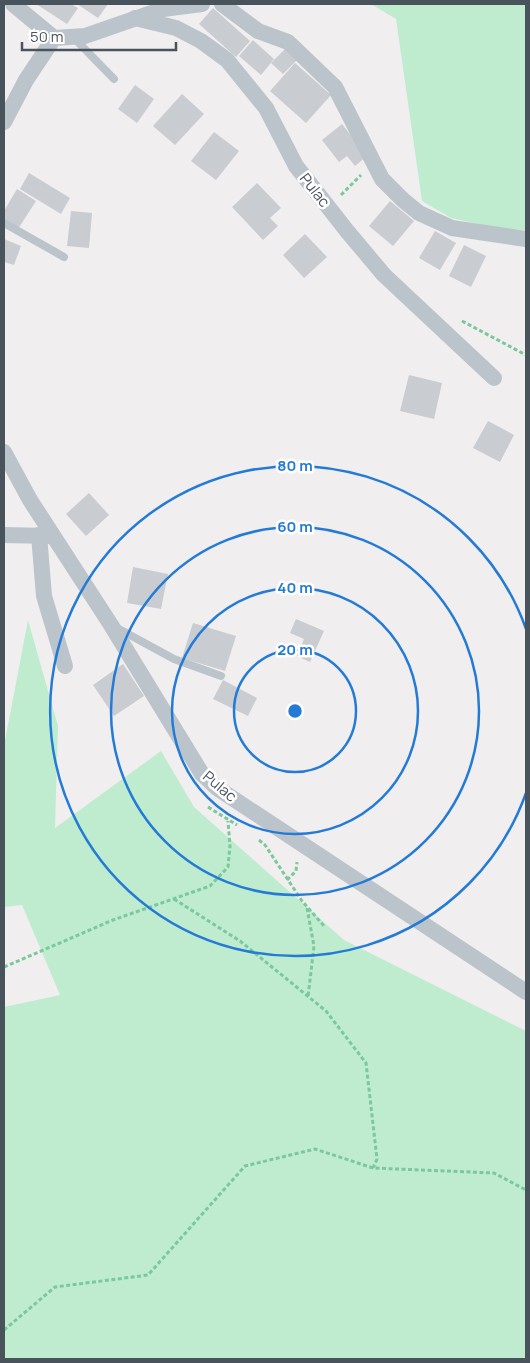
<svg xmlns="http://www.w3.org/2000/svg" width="530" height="1363" viewBox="0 0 530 1363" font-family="Manrope,sans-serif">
<rect width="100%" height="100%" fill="#f1eeef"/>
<g fill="#bfecce">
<path d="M371 4H526V230L501 229 451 218 422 201 396 19Z"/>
<path d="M28 620 58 726 55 828 161 751 194 807 344 940 526 1031V1359H4V1007L60 995 22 905 4 907V746Z"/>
</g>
<g fill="#c9ccd1">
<path d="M36 4H71L78 8 67 24Z"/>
<path d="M77 4H108L98 18Z"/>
<path d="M213 8 250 41 236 57 199 24Z"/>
<path d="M253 40 274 59 261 75 239 56Z"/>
<path d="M288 46 300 57 283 74 271 63Z"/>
<path d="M295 63 331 95 306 123 270 91Z"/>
<path d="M135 85 154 99 137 123 118 109Z"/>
<path d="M182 94 204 114 175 145 153 126Z"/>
<path d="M342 124 367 156 355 166 347 156 339 162 322 140Z"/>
<path d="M214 132 239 151 216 180 191 161Z"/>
<path d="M29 173 70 198 61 214 20 189Z"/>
<path d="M257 183 281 208 270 218 278 226 263 240 232 207Z"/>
<path d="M17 189 36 201 18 229 4 220V211Z"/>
<path d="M390 201 414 221 393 246 369 226Z"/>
<path d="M71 211 92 213 89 248 67 246Z"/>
<path d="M435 231 456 243 440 270 419 258Z"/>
<path d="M305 234 327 257 304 278 283 255Z"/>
<path d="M4 239 21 246 14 265 4 262Z"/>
<path d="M464 245 486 256 471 287 449 276Z"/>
<path d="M409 375 442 383 434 419 400 411Z"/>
<path d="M488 421 514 435 500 462 473 448Z"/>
<path d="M89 493 109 515 86 536 66 514Z"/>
<path d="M133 567 168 574 161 609 127 603Z"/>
<path d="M296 619 324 631 310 662 297 656 304 639 290 633Z"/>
<path d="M193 623 236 636 225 671 182 658Z"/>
<path d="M123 664 144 696 114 716 93 685Z"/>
<path d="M223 680 257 698 248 716 213 699Z"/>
</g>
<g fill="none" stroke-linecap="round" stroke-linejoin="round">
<g stroke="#7ac89d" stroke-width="3" stroke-dasharray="4 2.5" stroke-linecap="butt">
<path d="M341 195 361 175"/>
<path d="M462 321 526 355"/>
<path d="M208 807 237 825"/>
<path d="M259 840 265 845 302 901 324 926"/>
<path d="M287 880 296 871 297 862"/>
<path d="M174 899 240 941 326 1011 366 1063 377 1159 373 1168"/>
<path d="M307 908 314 946 308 997"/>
<path d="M4 967 113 920 210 886 228 867 230 846 228 821"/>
<path d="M4 1330 55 1287 148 1275 245 1166 315 1149 373 1168 494 1173 526 1190"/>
</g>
<g stroke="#bbc4cb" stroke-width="8">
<path d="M73 37 114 79"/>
<path d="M4 223 64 257"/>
<path d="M117 628 174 659 221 676"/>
</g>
<g stroke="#bbc4cb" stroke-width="16">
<path d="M13 4 54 38"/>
<path d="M222 4 258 31 288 42 335 87 382 179 403 200 419 213 452 228 526 239"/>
<path d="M135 18 176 28 201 41 227 60 266 108 296 166 347 231 384 275 494 378"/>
<path d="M4 122 26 80 54 38 85 36 163 9 202 4"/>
<path d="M4 452 30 500 111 625 202 774 217 788 526 992"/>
<path d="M4 535 49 536"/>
<path d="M39 535 44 596 65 666"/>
</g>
</g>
<g fill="none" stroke="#247bd5" stroke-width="2.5">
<circle cx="295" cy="711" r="61"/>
<circle cx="295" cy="711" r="123"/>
<circle cx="295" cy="711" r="184"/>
<path d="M526 793A245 245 0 1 1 526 629"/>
</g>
<g text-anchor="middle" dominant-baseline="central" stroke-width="5" stroke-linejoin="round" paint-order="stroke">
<g font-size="15" fill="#48535b" stroke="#fff">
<text transform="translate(315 190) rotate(52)">Pulac</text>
<text transform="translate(220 786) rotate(40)">Pulac</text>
</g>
</g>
<circle cx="295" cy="711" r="8" fill="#247bd5" stroke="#fff" stroke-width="2.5"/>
<g font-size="15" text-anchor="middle" font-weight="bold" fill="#247bd5" stroke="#fff" stroke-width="5" stroke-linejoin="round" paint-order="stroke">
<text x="295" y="471">80 m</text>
<text x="295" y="532">60 m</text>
<text x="295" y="593">40 m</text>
<text x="295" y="655">20 m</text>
</g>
<rect width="530" height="1363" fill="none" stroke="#48535b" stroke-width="10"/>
<path d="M22 42v8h154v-8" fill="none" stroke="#48535b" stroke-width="2.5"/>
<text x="30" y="42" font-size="15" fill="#48535b" stroke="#ffffff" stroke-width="4" paint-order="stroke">50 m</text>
</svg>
